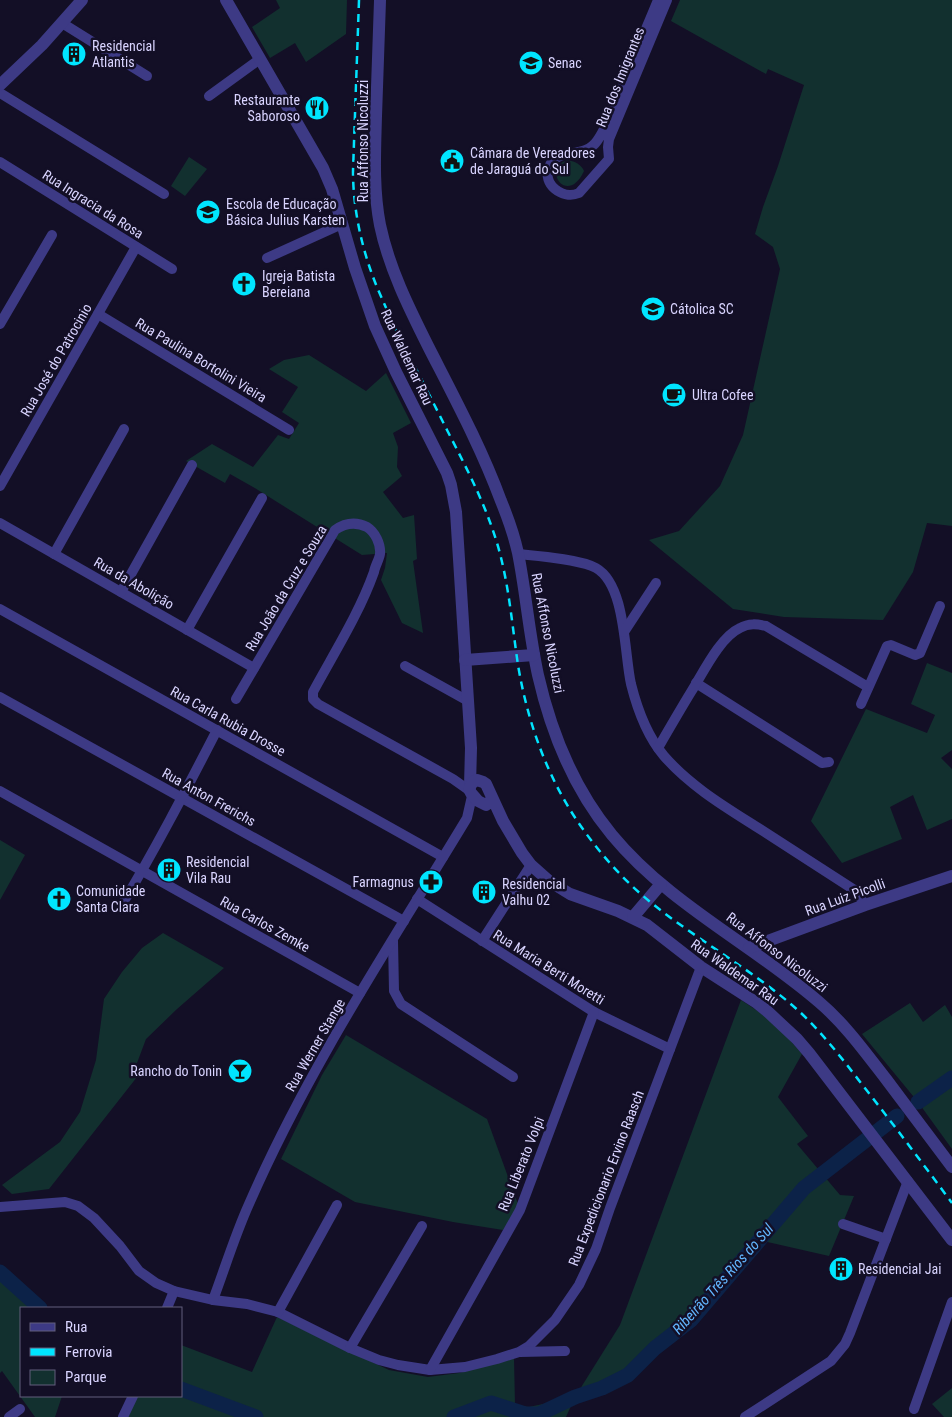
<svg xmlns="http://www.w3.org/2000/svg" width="952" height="1417" viewBox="0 0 952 1417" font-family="'Roboto Condensed',sans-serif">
<rect width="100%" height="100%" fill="#130f26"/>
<g fill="#12302f">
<path d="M276 0H347L346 34 306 62 295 43 270 58 252 27 280 8Z"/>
<path d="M680 0H952V526L927 523 913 572 883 620 784 617 733 609 649 540 679 531 720 486 743 435 780 269 773 247 755 234 763 207 778 166 804 85 768 69 766 74 671 21Z"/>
<path d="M189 157 207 169 185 196 171 186Z"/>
<path d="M567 160C574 161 581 164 584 171 568 206 541 170 567 160Z"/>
<path d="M309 355 366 391 386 373 411 423 393 433 398 447 397 467 402 476 383 492 403 518 414 515 417 559 413 561 423 633 402 623 381 580 385 568 387 553 362 555 253 487 230 474 225 483 186 461 212 444 253 467 278 435 289 439 299 423 282 412 298 387 269 369 284 360Z"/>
<path d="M927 663 952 673V750L941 758 952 769V819L927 830 913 795 890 807 902 839 842 863 811 821 866 709 927 733 935 715 911 704Z"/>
<path d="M0 840 25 855 0 900Z"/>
<path d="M163 933 224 968 177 1009 146 1039 137 1063V1077L49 1189 12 1194 2 1185 60 1142 80 1112 96 1060 104 999 122 972 142 948Z"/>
<path d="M741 1000 768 1018 790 1040 802 1054 778 1097 808 1136 797 1144 840 1195 854 1196 829 1256 759 1240 691 1320 655 1348 628 1375 602 1388 575 1397 566 1417H128L137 1396H181V1345L252 1372 277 1317 389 1370 428 1377 459 1373 514 1358 515 1405 529 1407 575 1397 620 1325Z"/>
<path d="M910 1003 923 1022 945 1005 952 1017V1149L918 1102 862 1034Z"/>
<path d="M346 1035 487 1119 519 1207 503 1230 453 1222 355 1202 281 1159 322 1075Z"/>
<path d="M0 1272 40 1308H21V1396H62L55 1417H35L2 1371 0 1373Z"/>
<path d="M952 1388V1417H944L932 1404Z"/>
</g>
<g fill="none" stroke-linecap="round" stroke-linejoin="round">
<g stroke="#0c2248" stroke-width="15">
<path d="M918 1102 952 1078"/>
<path d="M0 1272 40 1308"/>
<path d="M181 1389 256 1417"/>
<path d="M454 1417 491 1403 525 1414H539L575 1397 602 1388 628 1375 655 1348 691 1320 804 1188 897 1116"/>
</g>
<g stroke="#3d3a85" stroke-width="10">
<path d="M658 0C647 27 635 54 624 82 616 101 609 124 597 141 584 160 558 146 549 167 542 184 562 200 579 193L609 159 608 147 609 139 667 0"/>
<path d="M62 23 147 76"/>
<path d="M0 93 164 194"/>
<path d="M209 96 260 59"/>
<path d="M0 162 172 269"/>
<path d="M267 258 342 224"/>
<path d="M98 314 289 430"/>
<path d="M0 324 52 235"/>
<path d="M0 486 136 247"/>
<path d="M0 523 254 668"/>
<path d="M54 554 124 429"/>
<path d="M518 554C538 556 580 559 596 568 626 585 624 653 631 684 637 708 648 737 664 756 691 787 727 808 760 829 792 850 824 870 856 891L865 905"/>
<path d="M121 592 192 465"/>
<path d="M0 609 443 857"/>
<path d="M187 630 262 498"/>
<path d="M624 632 656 583"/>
<path d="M405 666 468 701"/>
<path d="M696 683 822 763 829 762"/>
<path d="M0 697 404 921"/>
<path d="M236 699 335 530C345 523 355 521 367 527 375 532 381 544 380 554 379 560 375 566 374 572 359 614 334 653 313 692V699L318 704 453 779 470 791"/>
<path d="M861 704 887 646 891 645 915 655 920 653 940 606"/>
<path d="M658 748C669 729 680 710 691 692 703 673 720 637 740 628 749 623 757 624 766 626L868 687"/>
<path d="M0 791 360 993"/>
<path d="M417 899 594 1012 670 1049"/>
<path d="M120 908C155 850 186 790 217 730"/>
<path d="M393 941 394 991 401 1004 513 1077"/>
<path d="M482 941 531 865"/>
<path d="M0 1207 65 1202 78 1206 94 1218 120 1246 139 1271 156 1283 174 1291 213 1300 247 1304 278 1312 350 1348 379 1360 398 1365 430 1370 465 1367 497 1359 519 1352 529 1346 555 1320 579 1285 596 1249 610 1208 701 967"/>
<path d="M843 1224 886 1239"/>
<path d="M213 1300C225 1268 235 1235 249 1204 308 1068 391 944 467 818L472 796"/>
<path d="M167 1308 174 1291"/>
<path d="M278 1312 337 1205"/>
<path d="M350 1348 422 1226"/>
<path d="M520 1352 565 1351"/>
<path d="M430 1370 520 1210 594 1012"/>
<path d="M914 1409 952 1302"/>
<path d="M9 1417 20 1409"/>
<path d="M123 1417 133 1396"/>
<path d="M745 1417 831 1361 845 1344 850 1333 908 1181"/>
</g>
<g stroke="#3d3a85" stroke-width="12">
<path d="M226 0 323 168 332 189 355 268 375 326 396 372 447 473 451 485 456 512 471 748 470 786"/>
<path d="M380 0C379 39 377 78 376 116 375 153 373 189 380 225 389 268 409 308 428 346 454 397 481 447 501 501 508 518 514 535 518 553 526 593 529 634 538 675 551 732 574 789 612 835 669 904 752 944 819 1002 845 1024 865 1052 886 1079 908 1108 930 1138 952 1167"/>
<path d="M0 85 42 45 82 0"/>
<path d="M465 660 534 655"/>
<path d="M492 797 490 802 486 805 478 801 471 793C468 788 471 782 477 780L483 782 486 784 503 821 522 853 531 865 549 881 570 894 618 911 647 925 701 967 757 1003 767 1011 797 1039 809 1053 952 1240"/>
<path d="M633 917 661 884"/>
<path d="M749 948 865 905 952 876"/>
</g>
<path stroke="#00e5ff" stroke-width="2.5" stroke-dasharray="8 6" stroke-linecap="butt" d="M359 0 353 171C353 205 360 241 372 274 378 291 386 307 393 324 411 359 429 394 447 430 466 467 485 503 497 543 509 583 512 625 518 665 527 719 545 771 574 816 595 848 620 877 649 901 698 941 755 971 801 1013 825 1036 844 1061 864 1087 894 1125 923 1164 952 1203"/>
</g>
<defs>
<symbol id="building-disc" viewBox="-11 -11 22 22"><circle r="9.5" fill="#00e5ff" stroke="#130f26"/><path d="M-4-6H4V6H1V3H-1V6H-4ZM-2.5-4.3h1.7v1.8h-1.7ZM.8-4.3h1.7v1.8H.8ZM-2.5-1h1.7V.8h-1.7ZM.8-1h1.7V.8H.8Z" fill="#111"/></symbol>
<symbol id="university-disc" viewBox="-11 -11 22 22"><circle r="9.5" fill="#00e5ff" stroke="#130f26"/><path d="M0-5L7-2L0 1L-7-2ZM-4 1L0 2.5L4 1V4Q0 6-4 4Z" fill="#111"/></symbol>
<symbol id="restaurant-disc" viewBox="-11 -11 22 22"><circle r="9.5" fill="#00e5ff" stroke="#130f26"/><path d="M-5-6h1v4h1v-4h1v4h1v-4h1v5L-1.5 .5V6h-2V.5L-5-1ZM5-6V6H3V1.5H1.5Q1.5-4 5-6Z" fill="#111"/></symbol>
<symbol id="civic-disc" viewBox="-11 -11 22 22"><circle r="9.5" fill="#00e5ff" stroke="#130f26"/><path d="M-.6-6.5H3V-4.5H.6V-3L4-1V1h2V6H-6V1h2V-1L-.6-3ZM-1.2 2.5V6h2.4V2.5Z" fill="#111"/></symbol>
<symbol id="school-disc" viewBox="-11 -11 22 22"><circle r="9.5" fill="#00e5ff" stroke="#130f26"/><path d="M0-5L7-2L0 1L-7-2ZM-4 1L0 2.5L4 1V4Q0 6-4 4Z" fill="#111"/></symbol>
<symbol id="church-disc" viewBox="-11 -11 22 22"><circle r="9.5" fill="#00e5ff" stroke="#130f26"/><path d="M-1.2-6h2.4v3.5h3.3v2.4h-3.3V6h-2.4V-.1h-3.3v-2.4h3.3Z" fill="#111"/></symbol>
<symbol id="cafe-disc" viewBox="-11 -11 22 22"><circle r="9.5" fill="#00e5ff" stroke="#130f26"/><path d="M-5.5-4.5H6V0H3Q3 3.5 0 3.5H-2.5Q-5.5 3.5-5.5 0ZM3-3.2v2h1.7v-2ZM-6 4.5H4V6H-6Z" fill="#111"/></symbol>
<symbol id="pharmacy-disc" viewBox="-11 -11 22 22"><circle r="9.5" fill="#00e5ff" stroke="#130f26"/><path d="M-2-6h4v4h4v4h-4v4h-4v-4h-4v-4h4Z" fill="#111"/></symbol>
<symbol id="bar-disc" viewBox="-11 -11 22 22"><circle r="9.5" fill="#00e5ff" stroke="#130f26"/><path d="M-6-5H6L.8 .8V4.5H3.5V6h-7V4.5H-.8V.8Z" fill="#111"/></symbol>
</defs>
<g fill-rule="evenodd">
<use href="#building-disc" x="60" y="40" width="28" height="28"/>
<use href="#university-disc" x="517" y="49" width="28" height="28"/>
<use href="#restaurant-disc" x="303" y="94" width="28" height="28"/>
<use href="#civic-disc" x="438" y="147" width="28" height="28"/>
<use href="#school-disc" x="194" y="198" width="28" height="28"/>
<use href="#church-disc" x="230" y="270" width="28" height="28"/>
<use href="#university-disc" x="639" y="295" width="28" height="28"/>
<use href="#cafe-disc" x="660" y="381" width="28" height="28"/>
<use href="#building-disc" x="155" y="856" width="28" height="28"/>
<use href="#pharmacy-disc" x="417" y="868" width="28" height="28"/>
<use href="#building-disc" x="470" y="878" width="28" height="28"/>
<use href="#church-disc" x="45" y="885" width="28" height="28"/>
<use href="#bar-disc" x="226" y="1057" width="28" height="28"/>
<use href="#building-disc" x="827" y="1255" width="28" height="28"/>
</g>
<g text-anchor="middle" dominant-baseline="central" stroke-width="5" stroke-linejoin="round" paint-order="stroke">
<g font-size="14" fill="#d9d4ff" stroke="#130f26" text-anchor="start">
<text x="92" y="46">Residencial<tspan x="92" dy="16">Atlantis</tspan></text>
<text x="548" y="63">Senac</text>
<text x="300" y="100" text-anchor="end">Restaurante<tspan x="300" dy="16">Saboroso</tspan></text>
<text x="470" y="153">Câmara de Vereadores<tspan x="470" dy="16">de Jaraguá do Sul</tspan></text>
<text x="226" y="204">Escola de Educação<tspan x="226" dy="16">Básica Julius Karsten</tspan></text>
<text x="262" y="276">Igreja Batista<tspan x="262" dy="16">Bereiana</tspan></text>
<text x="670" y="309">Cátolica SC</text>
<text x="692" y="395">Ultra Cofee</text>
<text x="186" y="862">Residencial<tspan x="186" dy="16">Vila Rau</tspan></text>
<text x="414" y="882" text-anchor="end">Farmagnus</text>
<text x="502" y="884">Residencial<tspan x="502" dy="16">Valhu 02</tspan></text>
<text x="76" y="891">Comunidade<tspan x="76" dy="16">Santa Clara</tspan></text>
<text x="222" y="1071" text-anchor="end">Rancho do Tonin</text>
<text x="858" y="1269">Residencial Jai</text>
</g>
<g font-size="14" fill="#d9d4ff" stroke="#130f26">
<text transform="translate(620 77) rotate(-68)">Rua dos Imigrantes</text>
<text transform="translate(363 141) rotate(-90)">Rua Affonso Nicoluzzi</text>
<text transform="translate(93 204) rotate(32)">Rua Ingracia da Rosa</text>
<text transform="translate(407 357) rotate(65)">Rua Waldemar Rau</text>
<text transform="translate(56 360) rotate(-60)">Rua José do Patrocinio</text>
<text transform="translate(201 360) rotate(31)">Rua Paulina Bortolini Vieira</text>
<text transform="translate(134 583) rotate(30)">Rua da Abolição</text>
<text transform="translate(286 588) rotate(-59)">Rua João da Cruz e Souza</text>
<text transform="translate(548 633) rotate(79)">Rua Affonso Nicoluzzi</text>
<text transform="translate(228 721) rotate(29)">Rua Carla Rubia Drosse</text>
<text transform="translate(209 797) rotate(29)">Rua Anton Frerichs</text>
<text transform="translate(845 897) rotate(-20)">Rua Luiz Picolli</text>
<text transform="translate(265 924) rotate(29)">Rua Carlos Zemke</text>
<text transform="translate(777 952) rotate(37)">Rua Affonso Nicoluzzi</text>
<text transform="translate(549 967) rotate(32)">Rua Maria Berti Moretti</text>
<text transform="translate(735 972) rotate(35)">Rua Waldemar Rau</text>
<text transform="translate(315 1045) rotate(-60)">Rua Werner Stange</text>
<text transform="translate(521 1164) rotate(-68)">Rua Liberato Volpi</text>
<text transform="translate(606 1178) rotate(-69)">Rua Expedicionario Ervino Raasch</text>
</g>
<g font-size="15" font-style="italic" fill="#62b6ff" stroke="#130f26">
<text transform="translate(723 1279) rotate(-48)">Ribeirão Três Rios do Sul</text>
</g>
</g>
<rect x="20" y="1307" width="162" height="90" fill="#130f26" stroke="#625e7d"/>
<rect x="30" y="1323" width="25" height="8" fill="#3d3a85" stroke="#625e7d"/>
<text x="65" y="1332" font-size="15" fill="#d9d4ff">Rua</text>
<rect x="30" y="1348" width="25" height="8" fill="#00e5ff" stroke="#625e7d"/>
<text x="65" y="1357" font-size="15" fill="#d9d4ff">Ferrovia</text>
<rect x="30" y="1370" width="25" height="15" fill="#12302f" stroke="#625e7d"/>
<text x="65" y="1382" font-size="15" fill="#d9d4ff">Parque</text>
</svg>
